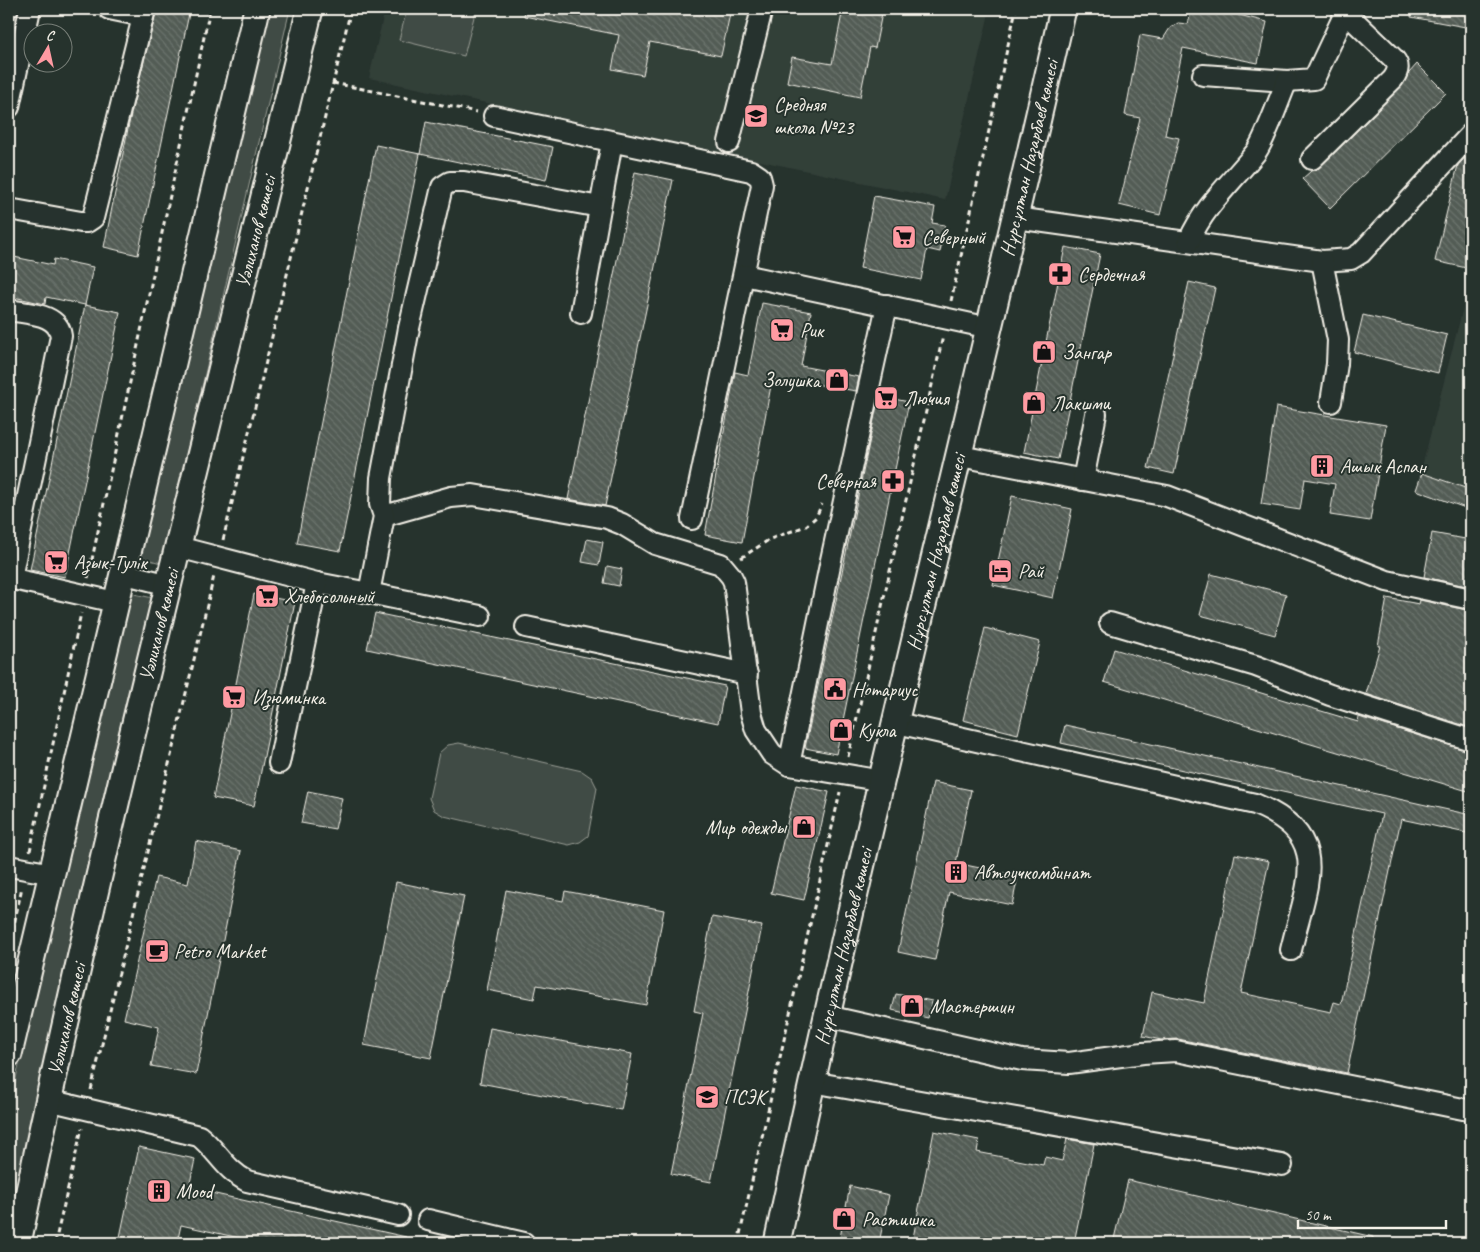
<svg xmlns="http://www.w3.org/2000/svg" width="1480" height="1252" viewBox="0 0 1480 1252" font-family="Caveat,sans-serif">
<defs>
<pattern id="building-back-hatch" width="6" height="6" patternUnits="userSpaceOnUse" patternTransform="scale(1.25)"><rect width="6" height="6" fill="#525c55"/><path d="M-1 5l2 2M0 0l6 6M5-1l2 2" fill="none" stroke="#6c746d"/></pattern>
</defs>
<rect width="100%" height="100%" fill="#26332d"/>
<filter id="ink" filterUnits="userSpaceOnUse"><feTurbulence type="fractalNoise" baseFrequency=".02" numOctaves="2"/><feDisplacementMap in="SourceGraphic" scale="10" xChannelSelector="R" yChannelSelector="G"/><feConvolveMatrix kernelMatrix="1 2 1 2 8 2 1 2 1" color-interpolation-filters="sRGB"/></filter>
<g filter="url(#ink)">
<g fill="#333f39">
<path d="M385 9H990L945 200 369 78Z"/>
<path d="M1471 277V510L1416 490Z"/>
</g>
<g fill="#414b45" stroke="#9a9e96">
<path d="M269 9H290L161 563 139 557Z"/>
<path d="M407 9H476L464 56 399 40Z"/>
<path d="M129 593 153 598 9 1225V1108Z"/>
<path d="M459 743 582 771 592 778 597 788 588 836 580 842 569 845 444 816 434 810 429 798 439 753 448 745Z"/>
</g>
<g fill="url(#building-back-hatch)" stroke="#f4f1e8">
<path d="M157 9H190L138 255 104 247 132 109Z"/>
<path d="M525 9H731L721 56 650 42 643 75 612 69 619 35 524 16Z"/>
<path d="M843 9H862L882 13 875 48 870 47 860 97 787 82 792 57 832 64Z"/>
<path d="M1192 9H1215L1267 22 1258 63 1183 48 1165 135 1179 138 1160 215 1119 205 1140 118 1125 115 1140 35 1163 39 1170 28 1178 23 1188 24Z"/>
<path d="M1412 9H1471V28L1411 17Z"/>
<path d="M1417 64 1446 93 1330 208 1302 179 1311 171 1320 167 1401 87 1409 73Z"/>
<path d="M426 122 553 147 546 180 420 154Z"/>
<path d="M376 145 420 154 340 551 297 543Z"/>
<path d="M1471 151V269L1435 261 1458 165Z"/>
<path d="M635 172 673 180 605 506 568 499Z"/>
<path d="M874 196 935 207 932 223 945 225 940 252 927 249 921 280 860 268Z"/>
<path d="M1065 247 1100 254 1058 459 1024 452Z"/>
<path d="M9 256 53 265 54 259 93 267 85 305 46 297 45 304 9 296Z"/>
<path d="M1189 282 1215 288 1174 474 1148 468Z"/>
<path d="M762 303 811 312 801 366 859 377 856 391 798 381V384L772 380 742 542 705 535 735 372 748 375Z"/>
<path d="M85 305 120 312 65 577 30 570Z"/>
<path d="M1363 315 1447 335 1438 373 1354 352Z"/>
<path d="M879 396 909 402 836 754 805 748Z"/>
<path d="M1276 407 1386 425 1370 521 1330 515 1335 484 1305 479 1300 510 1261 504Z"/>
<path d="M1422 473 1471 490V510L1416 490Z"/>
<path d="M1012 496 1072 509 1053 598 993 585Z"/>
<path d="M1432 533 1471 540V587L1424 577Z"/>
<path d="M587 539 603 542 599 565 582 562Z"/>
<path d="M607 566 622 569 619 586 604 583Z"/>
<path d="M1211 574 1286 594 1275 635 1200 615Z"/>
<path d="M254 594 295 602 254 806 213 798Z"/>
<path d="M1387 598 1419 604 1420 600 1471 611V728L1366 694 1380 646H1378Z"/>
<path d="M375 613 725 686 718 723 367 649Z"/>
<path d="M985 628 1040 642 1018 734 963 720Z"/>
<path d="M1114 649 1358 722 1359 717 1471 752V792L1104 682Z"/>
<path d="M1065 725 1471 815V834L1401 819 1347 1073 1178 1039 1161 1040 1143 1036 1152 992 1204 1003 1235 854 1269 861 1241 993 1331 1012 1334 1002 1341 1004 1382 814 1061 743Z"/>
<path d="M933 782 971 790 956 863 1018 876 1012 905 949 892 935 960 898 952Z"/>
<path d="M796 785 829 792 804 900 771 893Z"/>
<path d="M308 791 342 798 335 829 301 823Z"/>
<path d="M196 841 241 851 196 1074 151 1066 159 1027 124 1019 156 877 188 884Z"/>
<path d="M396 882 464 896 431 1058 364 1045Z"/>
<path d="M506 890 563 901 565 891 664 910 646 1005 537 985 534 999 487 990Z"/>
<path d="M712 917 762 926 711 1182 671 1174 703 1013 694 1011Z"/>
<path d="M896 994 932 1001 928 1018 892 1010Z"/>
<path d="M490 1028 632 1054 621 1110 480 1083Z"/>
<path d="M934 1131 979 1140 977 1152 1043 1165 1045 1157 1062 1161 1067 1139 1094 1144 1074 1243H912Z"/>
<path d="M139 1147 195 1159 189 1188 406 1237 405 1243H262L181 1225 177 1243H148L120 1237Z"/>
<path d="M1128 1180 1373 1237V1243H1113Z"/>
<path d="M850 1186 889 1195 879 1243H839Z"/>
</g>
<g fill="none" stroke-linecap="round" stroke-linejoin="round">
<defs>
<g id="minor">
<path d="M109 9 143 16"/>
<path d="M1203 75 1287 81 1314 79 1347 9"/>
<path d="M9 107 30 9"/>
<path d="M494 116 751 171 760 177 762 185 692 519"/>
<path d="M729 142 762 9"/>
<path d="M1312 159 1393 79C1398 72 1400 66 1394 59L1346 13"/>
<path d="M9 209 81 222H87L93 218 145 9"/>
<path d="M1016 218 1322 261 1351 259 1361 253 1471 134"/>
<path d="M1189 241C1204 206 1233 181 1256 152 1266 138 1279 99 1287 81"/>
<path d="M1322 261 1338 340 1337 364 1331 402"/>
<path d="M744 275 990 328"/>
<path d="M9 310C28 314 58 313 61 336L11 578"/>
<path d="M581 313 612 142"/>
<path d="M960 456 1167 496 1387 581 1471 599"/>
<path d="M1083 480 1096 414"/>
<path d="M384 516 451 497 473 495 607 518 622 524 655 544 721 564 731 576 734 582 751 713 756 730 772 754 789 765 883 781"/>
<path d="M178 547 317 583 369 593 384 516 380 504 381 478 409 328 442 187 450 182H464L600 207"/>
<path d="M122 573 169 585"/>
<path d="M9 578 115 602"/>
<path d="M369 593 480 616"/>
<path d="M1110 623 1256 666 1330 695 1471 740"/>
<path d="M526 627 747 674"/>
<path d="M897 723 1255 804C1335 837 1306 884 1291 950"/>
<path d="M279 763 317 583"/>
<path d="M789 765 831 560 887 305"/>
<path d="M9 866 53 874"/>
<path d="M827 1016 1022 1060 1069 1063 1143 1053 1176 1051 1463 1109"/>
<path d="M812 1082 1282 1165"/>
<path d="M48 1100 199 1136C217 1150 225 1170 247 1181L398 1215"/>
<path d="M428 1220 524 1243"/>
</g>
<g id="major">
<path d="M9 1054 257 9"/>
<path id="s1" d="M18 1243C104 829 210 419 310 9"/>
<path id="s2" d="M777 1243C865 830 970 421 1063 9"/>
</g>
</defs>
<use href="#minor" stroke="#f4f1e8" stroke-width="24"/>
<use href="#major" stroke="#f4f1e8" stroke-width="29"/>
<g stroke="#f4f1e8" stroke-width="3" stroke-dasharray="5 4" stroke-linecap="butt">
<path d="M333 83 477 112"/>
<path d="M951 301 1016 9"/>
<path d="M223 540 351 9"/>
<path d="M741 558 770 539 806 526 816 517 822 504"/>
<path d="M88 578 210 9"/>
<path d="M848 757 943 336"/>
<path d="M30 851 81 613"/>
<path d="M9 948 22 887"/>
<path d="M91 1090 214 576"/>
<path d="M55 1243 82 1128"/>
<path d="M738 1243 840 792"/>
</g>
<use href="#minor" stroke="#26332d" stroke-width="20"/>
<use href="#major" stroke="#26332d" stroke-width="25"/>
</g>
</g>
<defs>
<symbol id="school-square" viewBox="-11 -11 22 22"><rect x="-9" y="-9" width="18" height="18" rx="4" fill="#ff9aa2" stroke="#26332d"/><path d="M0-5L7-2L0 1L-7-2ZM-4 1L0 2.5L4 1V4Q0 6-4 4Z" fill="#111"/></symbol>
<symbol id="supermarket-square" viewBox="-11 -11 22 22"><rect x="-9" y="-9" width="18" height="18" rx="4" fill="#ff9aa2" stroke="#26332d"/><path d="M-6-5.5h2.5l.6 2H6L4.5 2H-2.5L-4.4-4H-6ZM-1.5 3.2a1.3 1.3 0 1 0 .1 0ZM3 3.2a1.3 1.3 0 1 0 .1 0Z" fill="#111"/></symbol>
<symbol id="pharmacy-square" viewBox="-11 -11 22 22"><rect x="-9" y="-9" width="18" height="18" rx="4" fill="#ff9aa2" stroke="#26332d"/><path d="M-2-6h4v4h4v4h-4v4h-4v-4h-4v-4h4Z" fill="#111"/></symbol>
<symbol id="shop-square" viewBox="-11 -11 22 22"><rect x="-9" y="-9" width="18" height="18" rx="4" fill="#ff9aa2" stroke="#26332d"/><path d="M-5-2.5h2.3a2.7 3.5 0 0 1 5.4 0H5L5.5 6h-11ZM-1.5-2.5h3a1.5 2.3 0 0 0-3 0Z" fill="#111"/></symbol>
<symbol id="building-square" viewBox="-11 -11 22 22"><rect x="-9" y="-9" width="18" height="18" rx="4" fill="#ff9aa2" stroke="#26332d"/><path d="M-4-6H4V6H1V3H-1V6H-4ZM-2.5-4.3h1.7v1.8h-1.7ZM.8-4.3h1.7v1.8H.8ZM-2.5-1h1.7V.8h-1.7ZM.8-1h1.7V.8H.8Z" fill="#111"/></symbol>
<symbol id="hotel-square" viewBox="-11 -11 22 22"><rect x="-9" y="-9" width="18" height="18" rx="4" fill="#ff9aa2" stroke="#26332d"/><path d="M-6-4.5h1.5V1H6V5H4.5V3h-9V5H-6ZM-4 0a1.8 1.8 0 1 1 3.6 0ZM.5 0V-2.5h3Q6-2.5 6 0Z" fill="#111"/></symbol>
<symbol id="civic-square" viewBox="-11 -11 22 22"><rect x="-9" y="-9" width="18" height="18" rx="4" fill="#ff9aa2" stroke="#26332d"/><path d="M-.6-6.5H3V-4.5H.6V-3L4-1V1h2V6H-6V1h2V-1L-.6-3ZM-1.2 2.5V6h2.4V2.5Z" fill="#111"/></symbol>
<symbol id="cafe-square" viewBox="-11 -11 22 22"><rect x="-9" y="-9" width="18" height="18" rx="4" fill="#ff9aa2" stroke="#26332d"/><path d="M-5.5-4.5H6V0H3Q3 3.5 0 3.5H-2.5Q-5.5 3.5-5.5 0ZM3-3.2v2h1.7v-2ZM-6 4.5H4V6H-6Z" fill="#111"/></symbol>
<symbol id="university-square" viewBox="-11 -11 22 22"><rect x="-9" y="-9" width="18" height="18" rx="4" fill="#ff9aa2" stroke="#26332d"/><path d="M0-5L7-2L0 1L-7-2ZM-4 1L0 2.5L4 1V4Q0 6-4 4Z" fill="#111"/></symbol>
</defs>
<g fill-rule="evenodd">
<use href="#school-square" x="742" y="102" width="28" height="28"/>
<use href="#supermarket-square" x="890" y="223" width="28" height="28"/>
<use href="#pharmacy-square" x="1046" y="260" width="28" height="28"/>
<use href="#supermarket-square" x="768" y="316" width="28" height="28"/>
<use href="#shop-square" x="1030" y="338" width="28" height="28"/>
<use href="#shop-square" x="823" y="366" width="28" height="28"/>
<use href="#supermarket-square" x="872" y="384" width="28" height="28"/>
<use href="#shop-square" x="1020" y="389" width="28" height="28"/>
<use href="#building-square" x="1308" y="452" width="28" height="28"/>
<use href="#pharmacy-square" x="879" y="467" width="28" height="28"/>
<use href="#supermarket-square" x="42" y="548" width="28" height="28"/>
<use href="#hotel-square" x="986" y="557" width="28" height="28"/>
<use href="#supermarket-square" x="253" y="582" width="28" height="28"/>
<use href="#civic-square" x="821" y="675" width="28" height="28"/>
<use href="#supermarket-square" x="220" y="683" width="28" height="28"/>
<use href="#shop-square" x="827" y="716" width="28" height="28"/>
<use href="#shop-square" x="790" y="813" width="28" height="28"/>
<use href="#building-square" x="942" y="858" width="28" height="28"/>
<use href="#cafe-square" x="143" y="937" width="28" height="28"/>
<use href="#shop-square" x="898" y="992" width="28" height="28"/>
<use href="#university-square" x="693" y="1083" width="28" height="28"/>
<use href="#building-square" x="145" y="1177" width="28" height="28"/>
<use href="#shop-square" x="830" y="1205" width="28" height="28"/>
</g>
<g text-anchor="middle" dominant-baseline="central" stroke-width="4" stroke-linejoin="round" paint-order="stroke">
<g font-size="20" fill="#f4f1e8" stroke="#26332d" text-anchor="start">
<text x="774" y="104">Средняя<tspan x="774" dy="23">школа №23</tspan></text>
<text x="922" y="237">Северный</text>
<text x="1078" y="274">Сердечная</text>
<text x="800" y="330">Рик</text>
<text x="1062" y="352">Зангар</text>
<text x="820" y="380" text-anchor="end">Золушка</text>
<text x="904" y="398">Лючия</text>
<text x="1052" y="403">Лакшми</text>
<text x="1340" y="466">Ашык Аспан</text>
<text x="876" y="481" text-anchor="end">Северная</text>
<text x="74" y="562">Азык-Тулiк</text>
<text x="1018" y="571">Рай</text>
<text x="284" y="596">Хлебосольный</text>
<text x="852" y="689">Нотариус</text>
<text x="252" y="697">Изюминка</text>
<text x="858" y="730">Кукла</text>
<text x="786" y="827" text-anchor="end">Мир одежды</text>
<text x="974" y="872">Автоучкомбинат</text>
<text x="174" y="951">Petro Market</text>
<text x="930" y="1006">Мастершин</text>
<text x="724" y="1097">ПСЭК</text>
<text x="176" y="1191">Mood</text>
<text x="862" y="1219">Растишка</text>
</g>
<g font-size="20" fill="#f4f1e8" stroke="#26332d">
<text stroke="none"><textPath href="#s2" startOffset="1114">Нұрсұлтан Назарбаев көшесі</textPath></text>
<text stroke="none"><textPath href="#s1" startOffset="1039">Уәлиханов көшесі</textPath></text>
<text stroke="none"><textPath href="#s2" startOffset="709">Нұрсұлтан Назарбаев көшесі</textPath></text>
<text stroke="none"><textPath href="#s1" startOffset="634">Уәлиханов көшесі</textPath></text>
<text stroke="none"><textPath href="#s2" startOffset="304">Нұрсұлтан Назарбаев көшесі</textPath></text>
<text stroke="none"><textPath href="#s1" startOffset="229">Уәлиханов көшесі</textPath></text>
</g>
</g>
<rect width="1480" height="1252" fill="none" stroke="#26332d" stroke-width="30"/>
<rect x="15" y="15" width="1450" height="1222" fill="none" stroke="#f4f1e8" stroke-width="2" filter="url(#ink)"/>
<g transform="translate(48 48) rotate(9)"><circle r="24" fill="#26332d" stroke="#787f78"/>
<path d="M0-4L9 19L0 12L-9 19Z" fill="#ff9aa2"/>
<text y="-8" font-size="14" font-weight="bold" text-anchor="middle" fill="#f4f1e8">С</text>
</g>
<path d="M1298 1220v8h148v-8" fill="none" stroke="#f4f1e8" stroke-width="2.5"/>
<text x="1305" y="1220" font-size="15" fill="#f4f1e8" stroke="#26332d" stroke-width="4" paint-order="stroke">50 m</text>
</svg>
